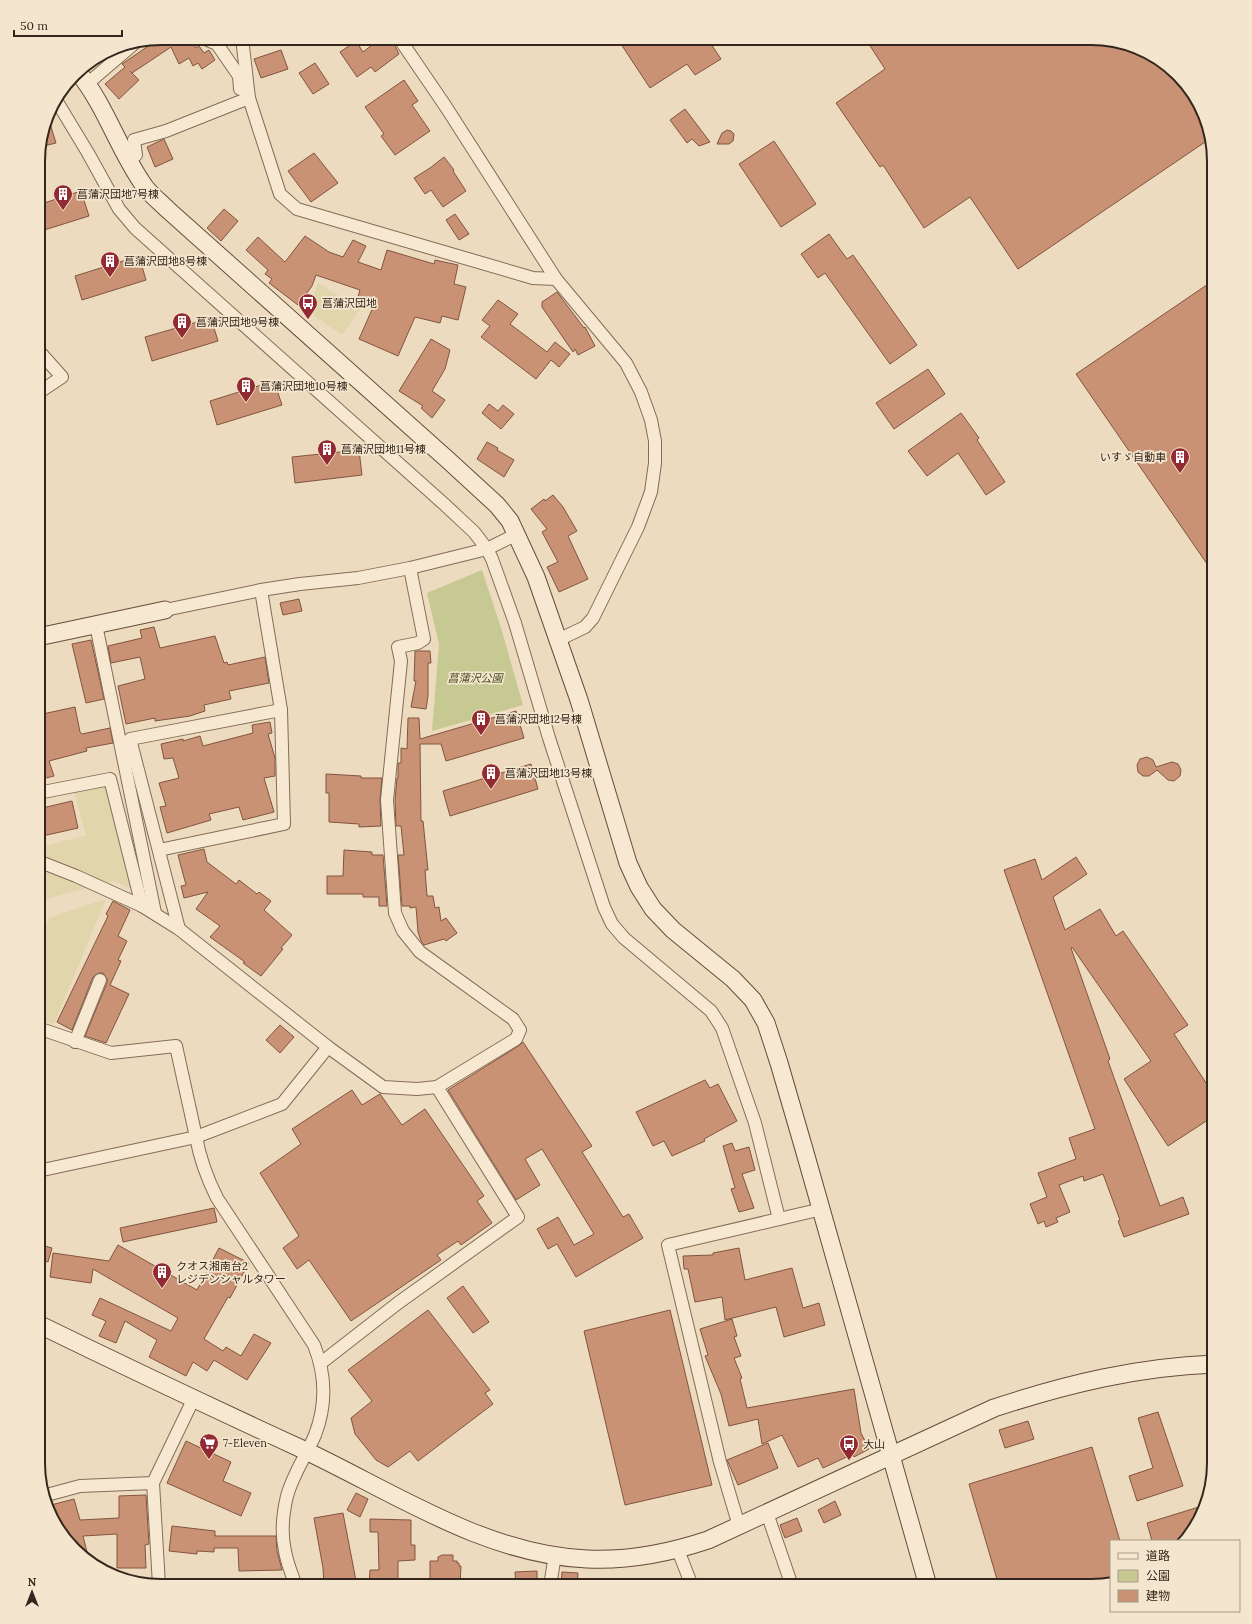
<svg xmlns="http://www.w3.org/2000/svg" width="1252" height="1624" viewBox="0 0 1252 1624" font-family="Lora,'Noto Sans JP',serif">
<rect width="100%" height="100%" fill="#ecdbbe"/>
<g fill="#e1d5ac">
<path d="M318 283 360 309 342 335 309 312Z"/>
<path d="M107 782 132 889 114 881 38 901V848L86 835 73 788Z"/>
<path d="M106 899 54 1024 38 1019V947L49 918Z"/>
</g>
<path fill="#c7c993" d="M482 570 502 631 523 705 432 731 439 644 427 593Z"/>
<g fill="#c99275" stroke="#82543e">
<path d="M160 38H191L196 48 199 46 204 53 209 50 215 60 202 69 198 63 193 66 189 58 179 64 171 47 132 73 130 71 139 80 119 99 105 84 125 67 122 64Z"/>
<path d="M381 38H391L399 54 375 72 371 67 357 77 340 52 356 41 363 52Z"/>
<path d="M617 38H707L721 59 695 75 687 64 650 88Z"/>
<path d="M865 38H1099L1152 54 1193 93 1210 129 1211 138 1018 269 970 197 924 228 883 165 880 167 836 103 885 69Z"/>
<path d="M281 50 288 69 261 78 254 59Z"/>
<path d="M315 63 329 84 313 94 299 73Z"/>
<path d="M404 80 418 101 412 105 430 131 395 155 381 136 384 134 365 107Z"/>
<path d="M685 109 710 142 699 146 692 139 687 143 670 120Z"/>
<path d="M48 117 56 143 40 147 43 137Z"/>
<path d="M727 130 731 131 734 134 733 141 729 144H717L722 133Z"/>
<path d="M164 139 173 159 155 167 147 147Z"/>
<path d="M774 141 816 204 781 227 739 164Z"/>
<path d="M314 153 338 183 311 202 288 171Z"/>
<path d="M444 157 454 170 453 171 466 191 443 207 431 190 425 194 414 178 430 168Z"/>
<path d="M81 191 89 216 38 232V205Z"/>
<path d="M224 209 238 221 221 241 207 228Z"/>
<path d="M455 214 469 234 459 240 446 220Z"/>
<path d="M829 234 847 259 853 255 917 345 890 364 825 273 818 278 801 254Z"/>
<path d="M305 236 329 252 343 257 353 240 366 246 358 262 381 270 387 250 434 264 435 260 458 265 454 284 466 287 458 320 442 316 440 323 415 317 398 356 359 339 374 305 357 300 360 290 316 275 312 286 298 305 269 283 272 279 265 274 268 270 246 250 258 237 285 262Z"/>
<path d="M139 256 146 280 82 300 75 276Z"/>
<path d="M1214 280V574L1076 374Z"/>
<path d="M557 292 584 328 585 327 595 346 578 355 575 349 573 352 542 307V302Z"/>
<path d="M498 300 518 314 510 324 547 352 555 342 570 354 559 367 551 360 536 379 481 337 490 326 482 320Z"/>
<path d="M211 318 218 341 152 361 145 337Z"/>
<path d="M431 339 450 350 445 369 432 391 445 400 432 418 421 408 423 406 399 391Z"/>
<path d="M928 369 945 394 894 429 876 403Z"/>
<path d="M274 381 282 405 217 425 210 401Z"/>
<path d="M489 404 498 411 503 405 514 414 501 429 482 413Z"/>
<path d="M961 413 979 438 977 440 1005 482 986 495 958 453 927 476 908 451Z"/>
<path d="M487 442 498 448 497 450 514 460 504 477 477 459Z"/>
<path d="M359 450 362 475 295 483 292 457Z"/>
<path d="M553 495 563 507 577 531 568 536 588 579 559 592 547 567 558 562 542 532 547 529 531 509 544 499 545 501Z"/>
<path d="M299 599 302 611 283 615 280 603Z"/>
<path d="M154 627 160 648 215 636 224 663 227 662 228 665 265 657 269 683 229 691 231 699 204 705 205 711 190 716 155 721V718L126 724 118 686 145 679 140 657 111 663 108 646 142 638 140 630Z"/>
<path d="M91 640 104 699 86 703 72 644Z"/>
<path d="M415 651H430L431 663H428V696L426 709 411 707 416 681H414Z"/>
<path d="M75 707 80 732 82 734 110 728 113 743 86 748 87 751 49 761 54 776 38 780V715Z"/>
<path d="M516 711 524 738 446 761 441 744H420L421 821H423L428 870H425L427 896H433L435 908 439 907 441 921 446 918 457 933 446 941 444 939 424 945 421 941 418 932 416 907 410 908V906H402L398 855H404L401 826H396L395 800 397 778H398V763H401V748L407 749 408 718H419L420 739Z"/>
<path d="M270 722 272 733 268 734 275 758V776L264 778 274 812 243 820 239 807 209 814 211 820 167 833 160 807 166 806 159 783 179 778 173 758 164 759 161 744 183 739V741L200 736 203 746 253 733 252 725Z"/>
<path d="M1147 757 1153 760 1156 767 1172 762 1178 764 1181 770 1180 776 1174 781 1168 780 1157 770 1149 776H1143L1138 772 1137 765 1140 759Z"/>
<path d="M531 764 538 789 450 816 443 791Z"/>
<path d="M326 774 361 776V778H382L380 800 381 826 359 827V824L329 822V793H326Z"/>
<path d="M72 801 78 828 38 837V809Z"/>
<path d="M204 849 207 862 236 884 239 880 257 894 259 892 271 901 264 910 292 935 281 948 283 949 261 976 243 963 245 962 210 937 220 926 196 909 208 892 184 898 181 886 186 885 178 855Z"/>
<path d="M344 850 372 852V855H383L387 906H379V897H363V894H327V876H343Z"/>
<path d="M1076 857 1087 874 1053 897 1065 930 1100 909 1116 936 1123 931 1188 1025 1174 1034 1214 1095V1116L1168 1146 1124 1079 1151 1061 1072 947 1071 948 1110 1059 1108 1061 1160 1206 1183 1197 1189 1214 1124 1237 1118 1221 1120 1220 1103 1174 1084 1181 1083 1176 1059 1185 1070 1212 1056 1218 1058 1222 1046 1227 1044 1221 1038 1224 1030 1204 1047 1197 1038 1173 1076 1159 1069 1138 1095 1129 1004 870 1035 859 1042 880Z"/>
<path d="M113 901 130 910 118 936 127 941 118 960 121 961 110 985 129 994 106 1043 85 1036 107 983V979L103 973H99L93 977 72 1030 57 1022 108 916 106 914Z"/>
<path d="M280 1025 294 1037 280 1053 266 1040Z"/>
<path d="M523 1042 592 1146 582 1152 623 1217 629 1214 643 1238 576 1277 557 1244 548 1249 537 1229 558 1217 574 1245 594 1234 542 1149 525 1159 540 1185 516 1200 448 1090 520 1045Z"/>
<path d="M705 1080 710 1088 718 1084 737 1121 704 1139 705 1141 672 1156 664 1141 653 1146 636 1112Z"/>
<path d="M352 1090 362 1105 380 1094 402 1125 425 1109 484 1196 477 1201 492 1223 461 1245 458 1241 437 1255 441 1260 351 1321 309 1260 297 1269 283 1248 299 1236 260 1173 301 1144 292 1129Z"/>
<path d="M732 1143 735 1151 749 1147 755 1170 742 1174 754 1208 739 1212 731 1189 735 1188 723 1146Z"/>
<path d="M214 1208 217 1222 123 1242 120 1228Z"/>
<path d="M38 1244 52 1248 48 1262 38 1259Z"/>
<path d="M118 1245 197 1290 219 1248 249 1263 230 1298 228 1297 204 1339 223 1351 226 1347 241 1356 254 1334 271 1343 247 1380 214 1360 207 1371 193 1362 186 1376 149 1357 157 1340 125 1321 116 1343 99 1336 106 1321 92 1315 100 1298 171 1331 178 1318 93 1269 91 1283 50 1277 53 1253 109 1261Z"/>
<path d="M739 1248 745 1280 792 1268 803 1308 819 1303 825 1325 784 1337 776 1307 725 1320 722 1297 695 1302 688 1269H684L683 1256 713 1255V1253Z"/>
<path d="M463 1286 489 1322 473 1333 447 1298Z"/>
<path d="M428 1310 490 1390 485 1393 493 1404 418 1461 410 1451 388 1467 376 1460 355 1434 351 1418 372 1401 348 1370Z"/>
<path d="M670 1310 712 1485 625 1505 584 1331Z"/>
<path d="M732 1319 737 1336 734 1337 741 1356 734 1358 742 1378 740 1379 747 1408 854 1389 861 1433 869 1449 854 1457 853 1454 823 1468 818 1458 798 1467 782 1435 762 1444 758 1419 729 1426 721 1394 705 1356 708 1355 700 1329Z"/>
<path d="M1158 1412 1183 1486 1137 1501 1129 1476 1153 1468 1138 1418Z"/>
<path d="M1028 1421 1034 1439 1005 1448 999 1430Z"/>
<path d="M186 1441 231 1462 223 1481 251 1493 241 1516 167 1483Z"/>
<path d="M768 1443 778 1468 738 1485 727 1460Z"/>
<path d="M1092 1447 1120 1541H1111V1583L1091 1586H999L969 1484Z"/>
<path d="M356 1493 368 1499 360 1517 347 1510Z"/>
<path d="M146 1495 149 1544 145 1545 146 1568H117V1534L83 1536 89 1560 59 1531 47 1506 74 1499 80 1520 119 1518V1496Z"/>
<path d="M835 1501 841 1515 824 1523 818 1510Z"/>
<path d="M1202 1506 1198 1524 1182 1541H1152L1147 1523Z"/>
<path d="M343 1513 357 1586H324L323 1568 314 1518Z"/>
<path d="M797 1518 802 1531 785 1538 780 1525Z"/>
<path d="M370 1519 411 1520V1545H415V1560L398 1561V1586H369L370 1570H379L378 1532H370Z"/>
<path d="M172 1526 215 1531V1536H276L277 1551 282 1570 239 1571 238 1548H214V1552L197 1551V1554L169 1551Z"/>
<path d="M442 1555H453V1561H457V1563H459V1566H461L460 1586H430V1561H438V1557Z"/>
<path d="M537 1571V1586H516L515 1572Z"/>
<path d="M562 1572 578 1573 577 1586H561Z"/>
</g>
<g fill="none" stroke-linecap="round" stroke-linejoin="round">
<defs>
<g id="street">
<path d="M203 38 217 44 239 76 240 89"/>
<path d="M242 38 249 98 280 194 297 209 533 278 556 279"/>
<path d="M399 38 446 107 556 279 626 363 641 392 651 420 655 441V463L651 492 638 527 593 618 585 627 558 640"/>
<path d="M87 84 135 43"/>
<path d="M56 100 88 153 119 209 135 228 444 504 474 532 487 549 492 559 515 623 549 738 604 907 612 924 624 938 711 1011 722 1028 755 1123 779 1219"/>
<path d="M129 160 136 155 134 140 166 131 249 98"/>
<path d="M38 393 62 377 38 350"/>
<path d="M165 610 261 590 300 584 358 578 410 568 487 549 517 534"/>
<path d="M96 625 155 913"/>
<path d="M38 793 110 779 142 906 179 929 328 1047 282 1104 196 1137C200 1159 207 1178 217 1198L314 1345C326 1375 327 1404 315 1435 306 1456 293 1474 287 1496 283 1513 281 1534 285 1551 287 1563 292 1575 296 1586"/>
<path d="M159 850 284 824 281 710 261 590"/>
<path d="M38 861 76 876 142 906"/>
<path d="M179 929 130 739 281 710"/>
<path d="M75 1042 100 980"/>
<path d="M328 1047 383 1087 417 1089 437 1087"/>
<path d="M38 1171 196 1137 176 1046 111 1053 38 1028"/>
<path d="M321 1363 398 1303 518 1217 437 1087 516 1039 520 1030 513 1019 420 952 403 931 395 913 387 800 401 661 398 647 418 643 424 639 410 568"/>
<path d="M43 1496 80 1486 153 1483"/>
<path d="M767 1513 792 1586"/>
<path d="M739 1526 720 1462 668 1245 822 1209"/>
<path d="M678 1550 692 1586"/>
<path d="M159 1585 153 1483 193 1400"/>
<path d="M550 1586 555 1555"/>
</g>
<g id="secondary">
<path d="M78 72C106 106 119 151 145 187 151 195 160 202 167 209L448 460 497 505 510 521 536 577 558 640 579 700 628 863 639 887 653 909 673 930 733 979 753 1000 766 1023 779 1063 804 1149 928 1586"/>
<path d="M38 637 165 610"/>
<path d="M38 1324C126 1367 215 1409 304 1450 393 1492 486 1555 587 1559 629 1561 669 1553 708 1540L994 1408C1067 1384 1137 1367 1214 1364"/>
</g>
</defs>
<use href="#street" stroke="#846c58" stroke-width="14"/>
<use href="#secondary" stroke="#654d3b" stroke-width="19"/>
<use href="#street" stroke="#f7e9d1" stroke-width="12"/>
<use href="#secondary" stroke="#f7e9d1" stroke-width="17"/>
</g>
<defs>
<symbol id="building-pin" viewBox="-11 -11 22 30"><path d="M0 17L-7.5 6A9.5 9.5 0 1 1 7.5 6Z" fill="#912a32" stroke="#f4e6ce"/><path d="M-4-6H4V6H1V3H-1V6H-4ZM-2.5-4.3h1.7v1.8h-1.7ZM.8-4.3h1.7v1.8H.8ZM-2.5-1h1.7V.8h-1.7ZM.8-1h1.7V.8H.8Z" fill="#fff"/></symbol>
<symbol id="bus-pin" viewBox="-11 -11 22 30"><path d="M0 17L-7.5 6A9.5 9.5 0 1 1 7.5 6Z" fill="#912a32" stroke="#f4e6ce"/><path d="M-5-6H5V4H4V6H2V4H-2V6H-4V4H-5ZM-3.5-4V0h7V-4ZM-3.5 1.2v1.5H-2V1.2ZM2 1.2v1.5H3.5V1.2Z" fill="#fff"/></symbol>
<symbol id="supermarket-pin" viewBox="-11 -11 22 30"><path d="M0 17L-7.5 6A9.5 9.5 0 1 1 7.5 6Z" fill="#912a32" stroke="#f4e6ce"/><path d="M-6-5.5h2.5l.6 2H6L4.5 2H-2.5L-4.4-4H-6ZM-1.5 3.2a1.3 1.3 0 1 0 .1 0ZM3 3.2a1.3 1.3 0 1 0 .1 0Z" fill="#fff"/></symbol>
</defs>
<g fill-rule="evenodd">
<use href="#building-pin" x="52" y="183" width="22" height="30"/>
<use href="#building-pin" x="99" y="250" width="22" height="30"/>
<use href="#bus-pin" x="297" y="292" width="22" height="30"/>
<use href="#building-pin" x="171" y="311" width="22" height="30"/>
<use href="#building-pin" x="235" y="375" width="22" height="30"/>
<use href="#building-pin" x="316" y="438" width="22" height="30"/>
<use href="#building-pin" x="1169" y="446" width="22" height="30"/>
<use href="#building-pin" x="470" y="708" width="22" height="30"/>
<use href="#building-pin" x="480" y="762" width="22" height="30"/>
<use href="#building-pin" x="151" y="1261" width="22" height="30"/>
<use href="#supermarket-pin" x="198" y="1432" width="22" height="30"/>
<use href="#bus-pin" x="838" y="1433" width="22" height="30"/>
</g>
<g text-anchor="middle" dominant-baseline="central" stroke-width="3.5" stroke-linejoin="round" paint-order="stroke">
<g font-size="11" fill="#34261c" stroke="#f4e6ce" text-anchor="start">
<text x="77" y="194">菖蒲沢団地7号棟</text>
<text x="124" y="261">菖蒲沢団地8号棟</text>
<text x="322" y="303">菖蒲沢団地</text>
<text x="196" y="322">菖蒲沢団地9号棟</text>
<text x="260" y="386">菖蒲沢団地10号棟</text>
<text x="341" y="449">菖蒲沢団地11号棟</text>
<text x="1166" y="457" text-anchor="end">いすゞ自動車</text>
<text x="495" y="719">菖蒲沢団地12号棟</text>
<text x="505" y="773">菖蒲沢団地13号棟</text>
<text x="176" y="1266">クオス湘南台2<tspan x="176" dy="13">レジデンシャルタワー</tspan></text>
<text x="223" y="1443">7-Eleven</text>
<text x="863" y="1444">大山</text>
</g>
<g font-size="11" font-style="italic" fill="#484f23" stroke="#f4e6ce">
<text x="475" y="678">菖蒲沢公園</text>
</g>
</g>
<path d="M0 0H1252V1624H0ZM161 45H1091A116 116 0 0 1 1207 161V1463A116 116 0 0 1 1091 1579H161A116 116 0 0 1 45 1463V161A116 116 0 0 1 161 45Z" fill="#f4e6ce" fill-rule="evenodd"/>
<path fill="none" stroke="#34261c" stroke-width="2" d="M161 45H1091A116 116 0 0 1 1207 161V1463A116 116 0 0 1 1091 1579H161A116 116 0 0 1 45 1463V161A116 116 0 0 1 161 45Z"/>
<rect x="1110" y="1540" width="130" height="72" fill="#f4e6ce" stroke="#a79987"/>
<rect x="1118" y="1553" width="20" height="6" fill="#f7e9d1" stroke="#a79987"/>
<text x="1146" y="1560" font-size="12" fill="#34261c">道路</text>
<rect x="1118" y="1570" width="20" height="12" fill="#c7c993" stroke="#a79987"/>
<text x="1146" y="1580" font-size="12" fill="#34261c">公園</text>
<rect x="1118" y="1590" width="20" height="12" fill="#c99275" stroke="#a79987"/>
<text x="1146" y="1600" font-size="12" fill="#34261c">建物</text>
<g transform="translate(32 1592)" stroke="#f4e6ce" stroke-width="3" paint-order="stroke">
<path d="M0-3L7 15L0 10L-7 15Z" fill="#34261c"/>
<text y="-6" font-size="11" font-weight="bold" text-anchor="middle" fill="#34261c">N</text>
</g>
<path d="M14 30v6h108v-6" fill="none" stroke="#34261c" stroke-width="2"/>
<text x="20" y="30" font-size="12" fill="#34261c" stroke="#f4e6ce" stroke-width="3" paint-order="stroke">50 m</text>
</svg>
